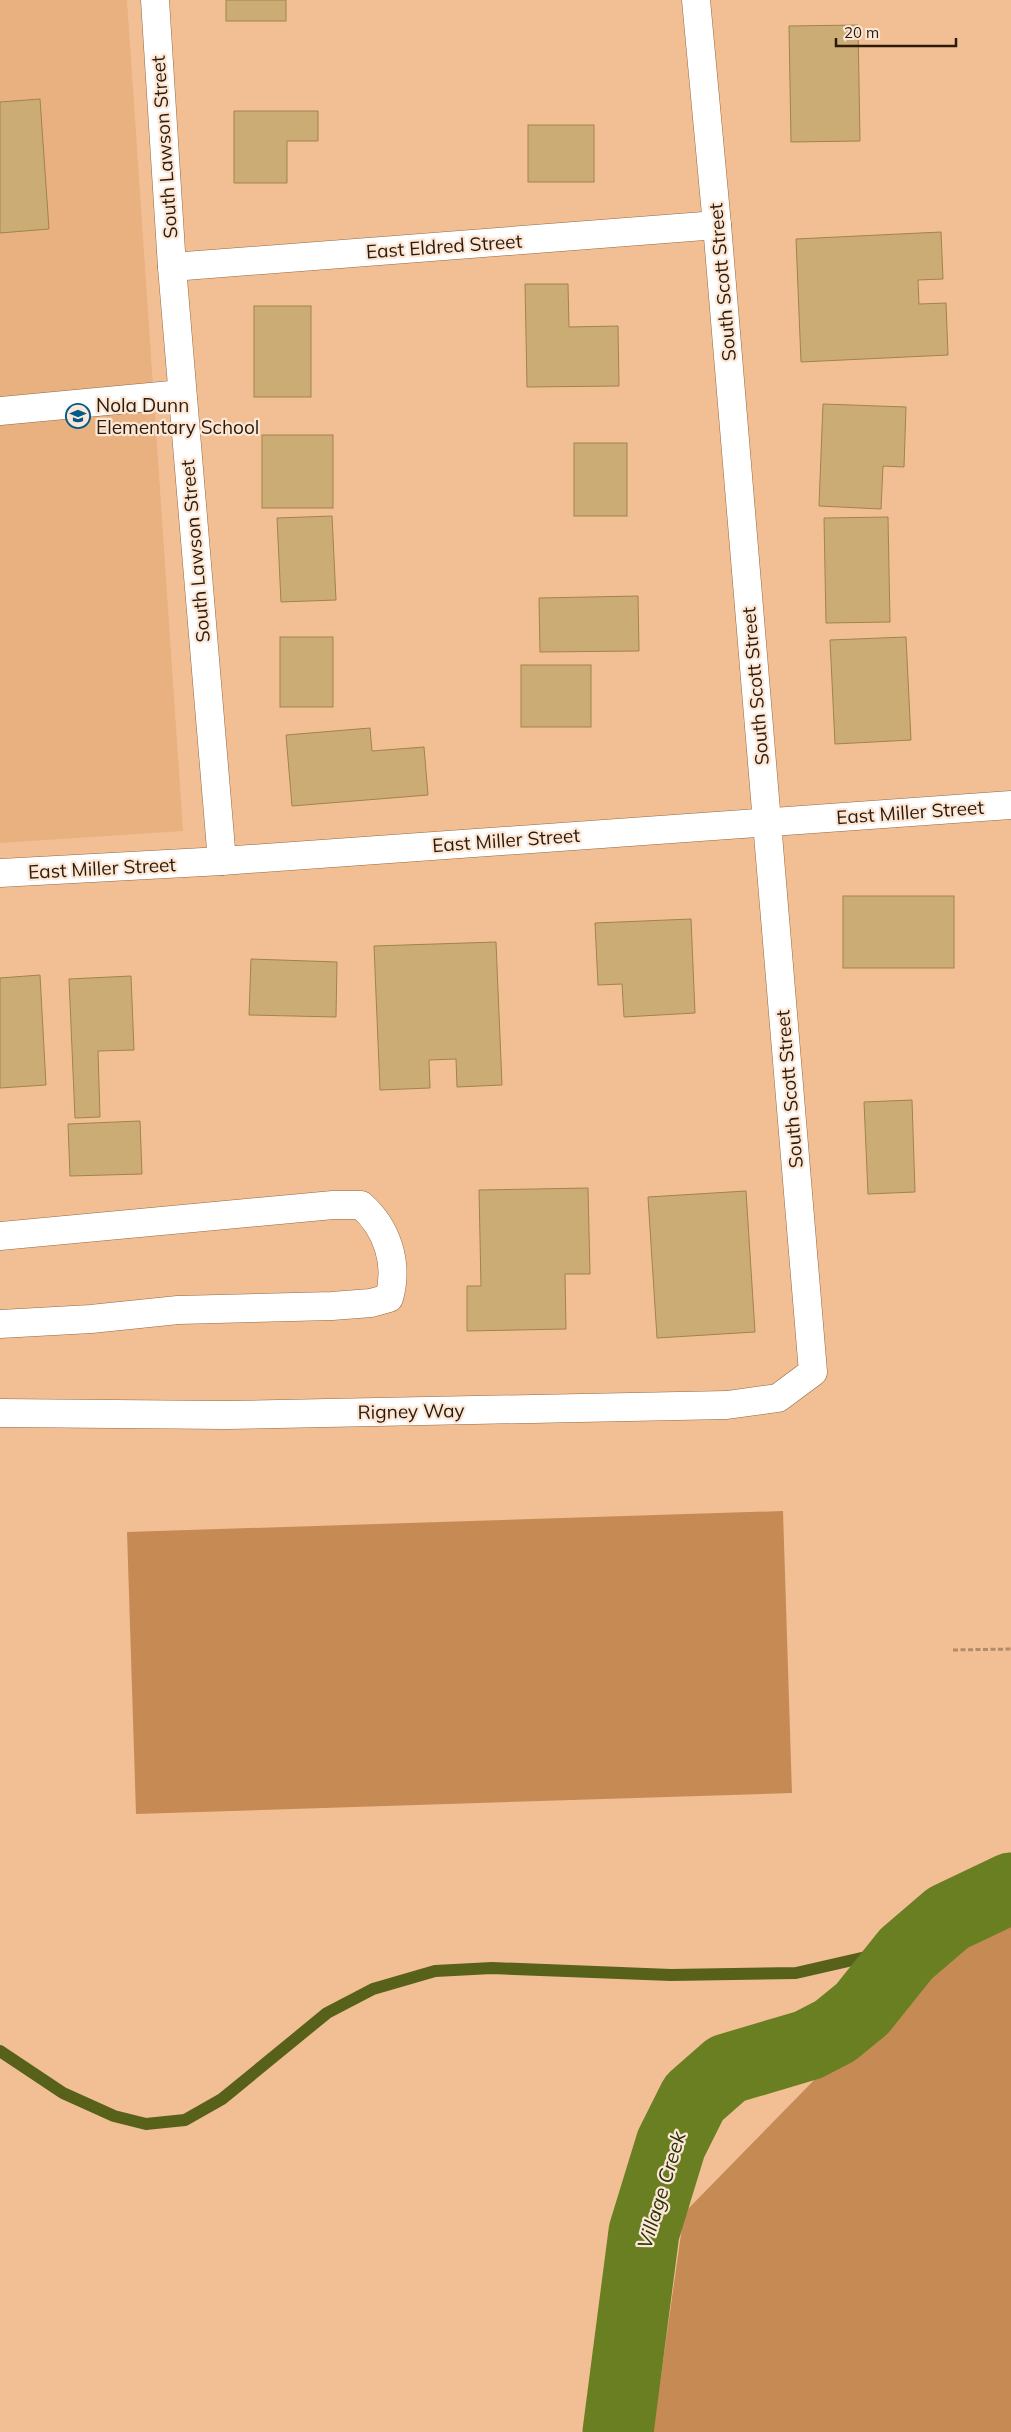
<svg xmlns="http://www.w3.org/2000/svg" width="1011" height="2432" viewBox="0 0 1011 2432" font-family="Mulish,sans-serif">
<rect width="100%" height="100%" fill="#f2bf94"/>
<path fill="#e9b180" d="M0 0H127L183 831 0 843Z"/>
<g fill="#c68b55">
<path d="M783 1511 792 1793 136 1814 127 1532Z"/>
<path d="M1011 1907V2432H653L684 2213 965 1926Z"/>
</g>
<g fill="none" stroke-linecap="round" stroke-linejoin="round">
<path stroke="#57611a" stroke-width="12" d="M0 2051 63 2093 114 2116 146 2124 185 2120 222 2099 327 2013 373 1989 435 1971 492 1968 671 1975 796 1973 879 1954H906"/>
<path stroke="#697f21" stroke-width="71" d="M618 2432 644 2232 671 2144 694 2098 727 2069 808 2045 835 2031 862 2009 906 1954 948 1918 1011 1888"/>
</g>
<g fill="#cbac74" stroke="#a1834c">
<rect x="226" y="0" width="60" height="21"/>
<path d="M858 25 860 141 791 142 789 26Z"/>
<path d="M40 99 49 229 0 233V102Z"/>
<path d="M234 111H318V141H287V183H234Z"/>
<rect x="528" y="125" width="66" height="57"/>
<path d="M941 232 943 279 918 280 919 304 946 303 948 355 801 362 796 239Z"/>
<path d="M525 284H568L569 327 618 326 619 386 527 387Z"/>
<rect x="254" y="306" width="57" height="91"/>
<path d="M823 404 906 407 904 467 883 466 881 509 819 506Z"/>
<rect x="262" y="435" width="71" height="73"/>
<rect x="574" y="443" width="53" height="73"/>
<path d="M332 516 336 600 281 602 277 518Z"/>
<path d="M888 517 890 622 826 623 824 518Z"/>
<path d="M638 596 639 651 540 652 539 598Z"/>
<rect x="280" y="637" width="53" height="70"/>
<path d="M906 637 911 740 835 744 830 640Z"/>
<rect x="521" y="665" width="70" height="62"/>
<path d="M370 728 372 751 424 747 428 795 292 806 286 735Z"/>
<rect x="843" y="896" width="111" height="72"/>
<path d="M691 919 695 1013 624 1017 622 984 598 985 595 923Z"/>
<path d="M496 942 502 1085 457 1087 456 1059 429 1060 430 1088 380 1090 374 946Z"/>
<path d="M251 959 337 962 336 1017 249 1015Z"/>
<path d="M40 975 46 1085 0 1088V978Z"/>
<path d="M131 976 134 1050 98 1051 100 1117 75 1118 69 979Z"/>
<path d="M912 1100 915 1192 868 1194 864 1102Z"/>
<path d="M140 1121 142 1174 70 1176 68 1124Z"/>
<path d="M588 1188 590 1274H565L566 1329 467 1331V1286H481L479 1190Z"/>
<path d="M746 1191 755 1332 657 1338 648 1197Z"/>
</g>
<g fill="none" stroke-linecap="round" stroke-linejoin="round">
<defs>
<g id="minor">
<path d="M155 0 172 267 222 861"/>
<path d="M172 267 717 225"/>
<path d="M0 411 182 394"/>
<path d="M0 873 222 861 1011 805"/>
<path d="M0 1236 333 1205H361C387 1228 399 1263 389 1298L371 1303 332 1306 178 1310 91 1319 0 1324"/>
<path d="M0 1413 227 1415 727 1405 778 1398 813 1372 717 225 696 0"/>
</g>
</defs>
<use href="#minor" stroke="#95673e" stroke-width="29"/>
<path stroke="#b48b68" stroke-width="3" stroke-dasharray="5 2.5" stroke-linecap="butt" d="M953 1650 1011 1649"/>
<use href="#minor" stroke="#fff" stroke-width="28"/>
</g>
<defs>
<symbol id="school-ring" viewBox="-11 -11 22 22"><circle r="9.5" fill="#fce7d6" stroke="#005b8c" stroke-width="1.5"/><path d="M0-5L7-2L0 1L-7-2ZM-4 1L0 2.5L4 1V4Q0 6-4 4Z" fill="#005b8c"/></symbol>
</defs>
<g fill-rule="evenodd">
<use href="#school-ring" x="64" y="402" width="28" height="28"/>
</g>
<g text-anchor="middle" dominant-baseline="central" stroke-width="4.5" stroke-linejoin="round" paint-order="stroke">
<g font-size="19" fill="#2d1a09" stroke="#fce7d6">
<text transform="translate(164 147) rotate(-94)">South Lawson Street</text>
<text transform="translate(444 246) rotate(-4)">East Eldred Street</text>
<text transform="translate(722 282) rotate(-95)">South Scott Street</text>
<text transform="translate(195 551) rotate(-95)">South Lawson Street</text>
<text transform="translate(755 686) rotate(-95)">South Scott Street</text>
<text transform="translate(910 812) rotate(-4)">East Miller Street</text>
<text transform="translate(506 840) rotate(-4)">East Miller Street</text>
<text transform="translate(102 868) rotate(-3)">East Miller Street</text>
<text transform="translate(789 1089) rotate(-95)">South Scott Street</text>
<text transform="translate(411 1411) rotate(-1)">Rigney Way</text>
</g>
<g font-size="19" fill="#2d1a09" stroke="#fce7d6" text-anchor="start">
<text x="96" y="405">Nola Dunn<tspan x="96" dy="22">Elementary School</tspan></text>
</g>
<g font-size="20" font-style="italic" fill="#263009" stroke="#fce7d6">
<text transform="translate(661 2190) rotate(-73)">Village Creek</text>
</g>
</g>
<path d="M836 38v8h120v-8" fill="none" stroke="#2d1a09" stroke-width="2.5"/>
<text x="844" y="38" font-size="15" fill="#2d1a09" stroke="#fce7d6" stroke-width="4" paint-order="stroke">20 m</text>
</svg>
